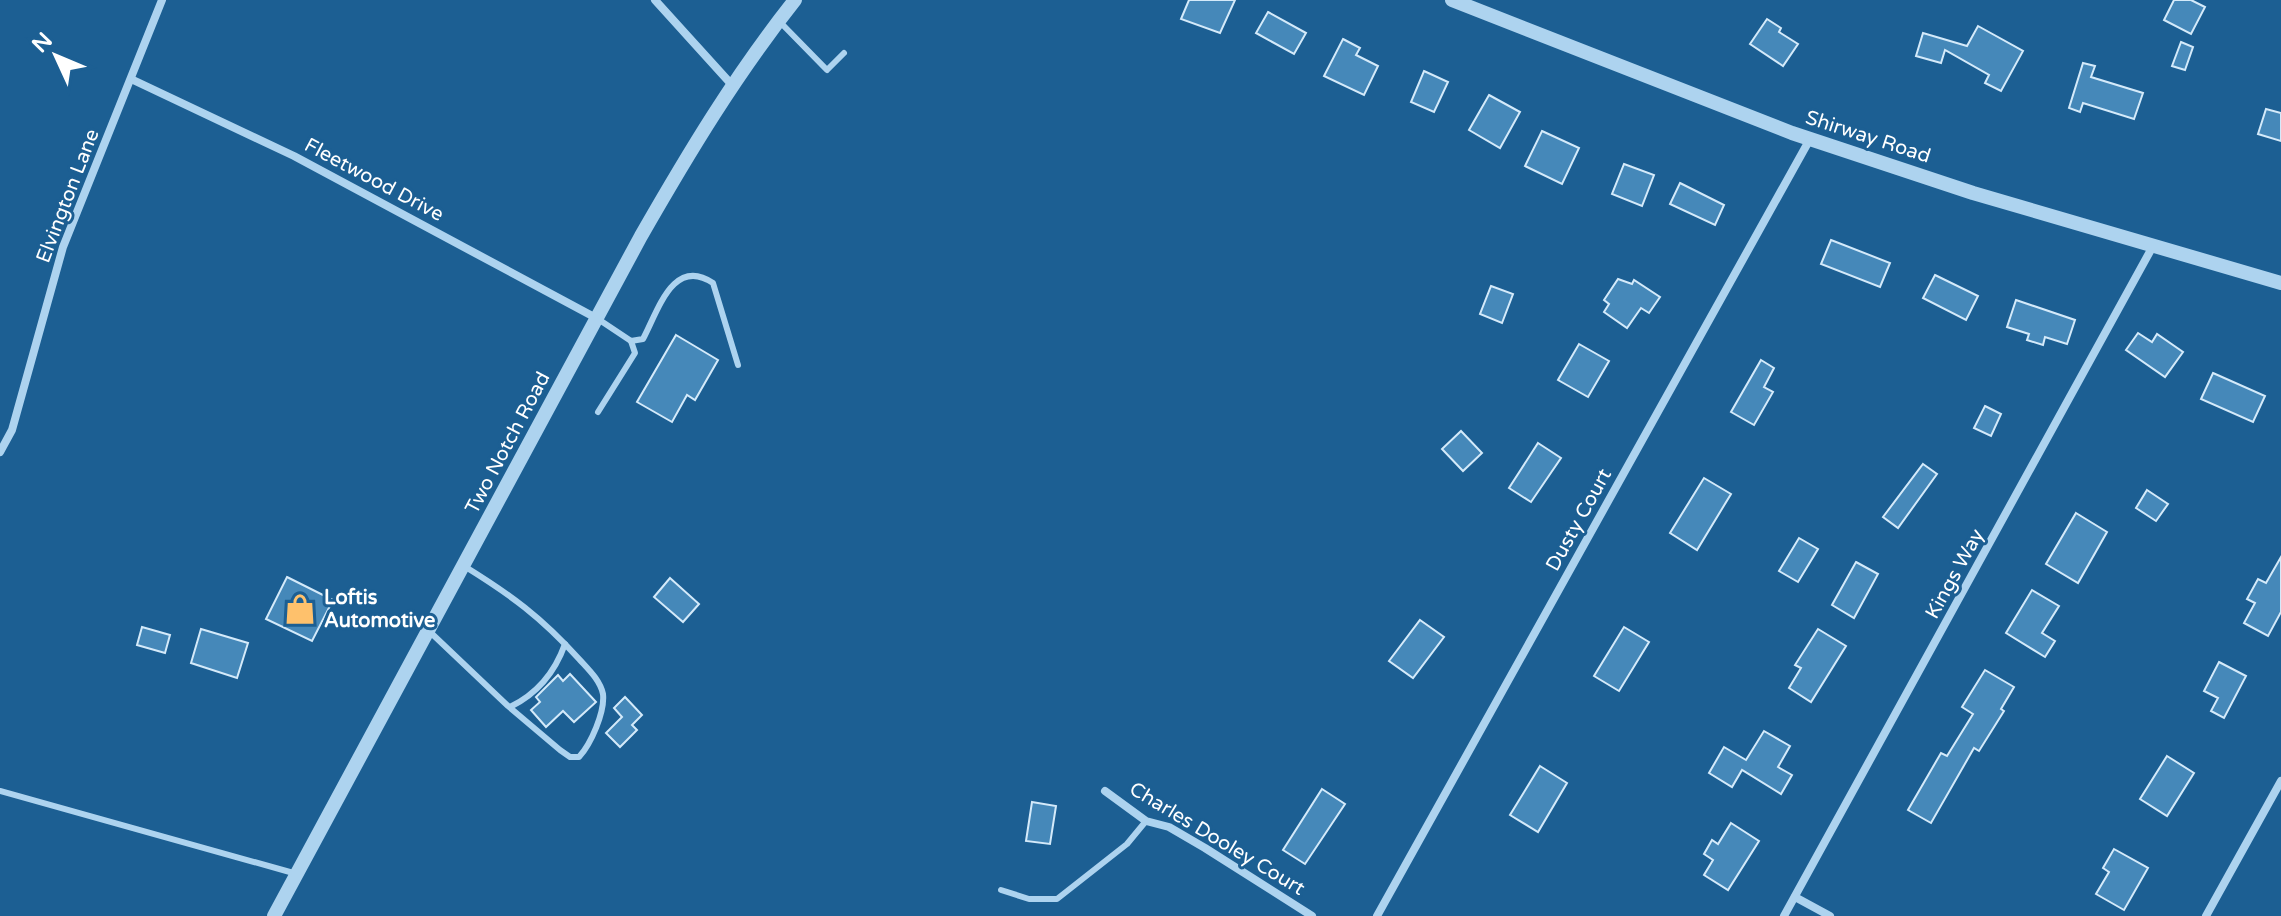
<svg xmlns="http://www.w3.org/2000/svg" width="2281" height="916" viewBox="0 0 2281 916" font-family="'Varela Round',sans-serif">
<rect width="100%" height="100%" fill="#1c5f93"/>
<g fill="#4588b9" stroke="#d4eafa" stroke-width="2">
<path d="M1189 0H1235L1220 33 1181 19Z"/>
<path d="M2174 0H2191L2205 7 2191 34 2164 20Z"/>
<path d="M1268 12 1306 33 1294 54 1256 33Z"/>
<path d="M1767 19 1781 28 1779 32 1798 44 1783 66 1750 44Z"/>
<path d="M1978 26 2023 51 2001 91 1985 83 1989 75 1945 50 1941 63 1916 56 1923 33 1967 46Z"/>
<path d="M1343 39 1360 48 1356 55 1378 66 1364 95 1324 76Z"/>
<path d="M2181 42 2193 47 2185 70 2172 66Z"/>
<path d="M2083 63 2095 66 2091 77 2143 93 2134 119 2083 103 2080 112 2069 108Z"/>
<path d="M1424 71 1448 82 1434 112 1411 102Z"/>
<path d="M1489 95 1520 112 1500 148 1469 130Z"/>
<path d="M2266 109 2281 113V141L2258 134Z"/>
<path d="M1542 131 1579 148 1562 184 1525 166Z"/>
<path d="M1624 164 1654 175 1642 206 1612 194Z"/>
<path d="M1680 183 1724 205 1715 225 1670 204Z"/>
<path d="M1831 240 1890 263 1880 287 1821 264Z"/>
<path d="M1935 275 1978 296 1966 320 1923 298Z"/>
<path d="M1618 279 1632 284 1634 280 1660 297 1649 313 1641 308 1627 328 1604 312 1609 304 1604 300Z"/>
<path d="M1491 286 1513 294 1502 323 1480 314Z"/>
<path d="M2016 300 2075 320 2067 344 2045 337 2043 345 2027 340 2029 334 2007 327Z"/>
<path d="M2138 333 2152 342 2157 334 2183 352 2165 377 2126 350Z"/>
<path d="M676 335 718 360 695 400 687 395 672 422 637 402Z"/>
<path d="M1579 344 1609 361 1588 397 1558 380Z"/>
<path d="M1761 360 1774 368 1764 387 1773 392 1754 425 1731 412Z"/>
<path d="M2213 373 2265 396 2253 422 2201 399Z"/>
<path d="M1985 406 2001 414 1991 436 1974 428Z"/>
<path d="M1461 431 1482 453 1463 471 1442 449Z"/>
<path d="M1538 443 1561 458 1531 502 1509 488Z"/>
<path d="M1923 464 1937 474 1898 528 1883 517Z"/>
<path d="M1704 478 1731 494 1697 550 1670 533Z"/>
<path d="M2147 490 2168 504 2156 521 2136 508Z"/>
<path d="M2076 513 2107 532 2078 583 2046 564Z"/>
<path d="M1799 538 1818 549 1798 582 1779 571Z"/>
<path d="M2281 557V612L2268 636 2244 623 2255 603 2247 599 2258 579 2266 583Z"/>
<path d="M1856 562 1878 574 1854 618 1832 605Z"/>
<path d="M287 577 333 600 312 641 266 619Z"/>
<path d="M670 578 699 604 683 622 654 597Z"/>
<path d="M2032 590 2059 606 2042 633 2055 641 2045 657 2006 633Z"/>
<path d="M1420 620 1444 637 1413 678 1389 661Z"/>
<path d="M142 627 170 635 165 653 137 645Z"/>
<path d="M1624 627 1649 642 1619 691 1594 676Z"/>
<path d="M201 629 248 643 237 678 191 663Z"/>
<path d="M1818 629 1846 646 1811 702 1789 688 1801 668 1795 665Z"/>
<path d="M2219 662 2246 676 2224 718 2211 711 2218 698 2204 691Z"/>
<path d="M1985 670 2014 687 2001 709 2004 711 1979 751 1974 748 1931 823 1908 810 1941 753 1947 756 1973 714 1962 707Z"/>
<path d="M570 674 596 702 574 722 563 711 546 727 531 710 540 702 536 697 558 675 563 681Z"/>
<path d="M625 697 642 715 632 725 637 730 620 747 606 733 622 717 614 708Z"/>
<path d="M1764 731 1790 746 1778 767 1792 775 1781 794 1742 770 1732 787 1709 773 1724 747 1746 760Z"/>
<path d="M2167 756 2194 773 2167 816 2140 799Z"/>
<path d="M1540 766 1567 783 1538 832 1510 815Z"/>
<path d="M1322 789 1345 804 1305 864 1283 850Z"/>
<path d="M1032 802 1056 806 1050 844 1026 841Z"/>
<path d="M1731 823 1759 841 1728 890 1704 875 1713 860 1704 854 1712 840 1718 844Z"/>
<path d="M2114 849 2148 868 2124 910 2096 894 2109 872 2103 868Z"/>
</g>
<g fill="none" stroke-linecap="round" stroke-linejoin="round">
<g stroke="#add3ef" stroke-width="6">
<path d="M779 21 827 70 844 53"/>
<path d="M598 319 631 341 643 339C658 311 673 256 713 283L738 365"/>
<path d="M598 412 635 353 631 341"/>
<path d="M429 631 508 706 560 750 570 757H579C591 744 605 712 603 694 600 680 588 669 579 659 541 617 511 595 464 566"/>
<path d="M510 707C537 694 555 672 565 644"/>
<path d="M0 791 297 874"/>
<path d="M1001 890 1029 899H1057L1127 844 1146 821"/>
</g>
<g stroke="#add3ef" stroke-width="8">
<path d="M655 0 732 85"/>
<path d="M131 79 294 156 598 319"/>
<path d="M0 452 12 430 63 247 162 0"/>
<path d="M1105 791 1146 821 1169 827 1205 848 1312 916"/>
<path d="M1795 897 1830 916"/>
<path d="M1377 916 1810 139"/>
<path d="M1784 916 2153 246"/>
<path d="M2206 916 2281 781"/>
</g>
<g stroke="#add3ef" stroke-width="14">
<path d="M1452 0 1792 133 1973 193 2281 283"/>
<path d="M274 916 641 236C688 154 736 74 795 0"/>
</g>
</g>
<defs>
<symbol id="shop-bare" viewBox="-9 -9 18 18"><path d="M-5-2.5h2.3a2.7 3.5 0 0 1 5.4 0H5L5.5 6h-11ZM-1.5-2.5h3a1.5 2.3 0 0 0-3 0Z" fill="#fec16c" stroke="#1c5f93" stroke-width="2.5" paint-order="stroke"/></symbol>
</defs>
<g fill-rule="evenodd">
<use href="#shop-bare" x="278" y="587" width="44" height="44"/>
</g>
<g text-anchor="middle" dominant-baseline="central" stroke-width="6" stroke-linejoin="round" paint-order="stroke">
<g font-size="20" fill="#fff" stroke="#1c5f93">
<text transform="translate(1868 137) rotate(18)">Shirway Road</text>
<text transform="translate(374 180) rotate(28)">Fleetwood Drive</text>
<text transform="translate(68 196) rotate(-69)">Elvington Lane</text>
<text transform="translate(508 443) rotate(-62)">Two Notch Road</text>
<text transform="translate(1579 520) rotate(-61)">Dusty Court</text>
<text transform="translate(1955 574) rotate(-61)">Kings Way</text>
<text transform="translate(1217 839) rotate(31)">Charles Dooley Court</text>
</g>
<g font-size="20" font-weight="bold" fill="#fff" stroke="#1c5f93" text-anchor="start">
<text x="324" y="598">Loftis<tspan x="324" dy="23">Automotive</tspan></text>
</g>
</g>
<g transform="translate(56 56) rotate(314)" stroke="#1c5f93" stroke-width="6" paint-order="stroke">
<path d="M0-6L14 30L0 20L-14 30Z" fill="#ffffff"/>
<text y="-12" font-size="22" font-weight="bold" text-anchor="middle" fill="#ffffff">N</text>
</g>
</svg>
